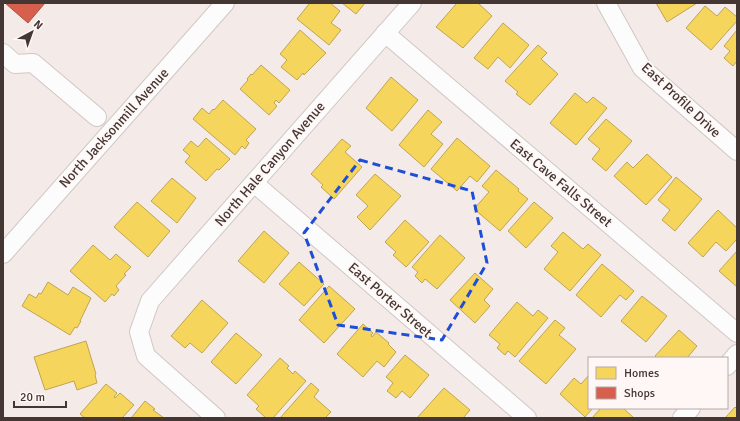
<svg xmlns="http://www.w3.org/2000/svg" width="740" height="421" viewBox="0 0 740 421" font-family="Signika,sans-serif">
<rect width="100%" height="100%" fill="#f4eae8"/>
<g fill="#f6d55c" stroke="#c0a550">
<path d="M308 3H330L340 11 331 23 341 30 329 45 297 19 309 4Z"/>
<path d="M342 3H365L356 14Z"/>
<path d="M457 3H478L492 16 463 48 436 27Z"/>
<path d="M656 3H697L667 22Z"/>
<path d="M705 6 717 16 725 7 737 17V21L711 50 686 28Z"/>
<path d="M503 23 529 45 510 68 498 57 488 69 474 58Z"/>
<path d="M300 30 326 53 304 75 303 73 297 80 281 67 287 60 280 54Z"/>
<path d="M737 30V61L733 66 724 58 730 51 724 46Z"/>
<path d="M538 45 547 53 541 59 558 74 530 105 516 94 518 92 505 81Z"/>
<path d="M261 65 290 90 279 103 276 100 274 103 277 106 269 115 240 89 248 80 247 79 251 74 252 75Z"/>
<path d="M391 77 418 100 392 131 366 108Z"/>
<path d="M575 93 587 103 593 97 607 108 576 145 550 123Z"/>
<path d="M223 100 256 129 246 140 249 143 245 149 242 146 235 155 193 119 202 108 209 114 213 109 214 110Z"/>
<path d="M428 110 442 122 431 134 443 144 424 167 399 145Z"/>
<path d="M606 119 632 141 606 171 592 159 600 149 588 139Z"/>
<path d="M206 138 230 159 219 170 217 169 206 181 185 162 190 156 183 150 191 141 198 147Z"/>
<path d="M457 138 490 166 477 182 470 176 457 191 431 169Z"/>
<path d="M342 139 351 146 345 152 362 167 334 199 321 187 323 185 311 174Z"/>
<path d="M647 154 672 177 646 205 614 176 627 162 633 168Z"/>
<path d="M496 170 519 189 518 191 528 199 500 231 474 209 489 192 482 186Z"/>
<path d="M375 174 401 196 370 230 357 217 368 206 356 195Z"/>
<path d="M676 177 702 199 675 231 662 220 670 210 658 200Z"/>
<path d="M172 178 196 198 177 223 151 201Z"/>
<path d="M137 202 170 231 148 257 114 227Z"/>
<path d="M534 202 553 218 526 248 508 231Z"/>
<path d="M718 210 737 228V239L726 251 716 242 703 257 688 243Z"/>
<path d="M405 220 429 242 406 267 393 255 396 252 385 242Z"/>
<path d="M264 231 289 253 264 283 238 261Z"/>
<path d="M563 232 583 249 588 244 601 255 570 291 544 269 558 252 551 246Z"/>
<path d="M440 235 465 258 437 289 425 279 422 283 415 276 418 272 412 267Z"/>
<path d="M93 245 110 260 116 254 131 267 124 274 126 275 116 286 119 290 114 296 112 294 105 302 70 271Z"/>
<path d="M737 251V287L719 271Z"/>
<path d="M299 262 324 284 304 306 279 284Z"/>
<path d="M602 264 634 291 626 300 620 295 601 317 576 295Z"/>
<path d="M475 273 493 289 484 300 490 306 475 323 450 300Z"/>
<path d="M48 282 68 295 73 287 91 298 80 321H81L77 328 75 327 70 335 22 306 29 294 36 298 39 293 41 294Z"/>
<path d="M329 286 355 309 324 343 299 320Z"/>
<path d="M642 296 667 316 646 342 621 321Z"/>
<path d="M202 300 228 323 202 353 190 343 185 348 171 336Z"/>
<path d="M517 302 533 316 538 310 548 318 515 357 508 351 505 355 497 348 500 344 489 335Z"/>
<path d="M555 320 565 328 559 335 576 349 546 384 519 361Z"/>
<path d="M363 324 373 333 371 335 372 337 376 332 389 343 388 344 396 352 384 367 377 361 363 377 337 354Z"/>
<path d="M679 330 697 346 687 358H657L655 356Z"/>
<path d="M236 333 262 355 236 384 211 362Z"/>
<path d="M86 341 96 374 95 375 97 383 77 390 74 381 45 390 34 357Z"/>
<path d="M405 355 429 375 410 398 402 391 396 398 387 391 393 383 386 377Z"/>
<path d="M280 358 289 366 287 368 293 374 295 371 306 381 273 418H266L256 409 259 406 247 395Z"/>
<path d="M589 375V408H593L585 417 560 394 574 378 581 384Z"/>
<path d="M311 383 319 390 314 397 331 412 325 418H280Z"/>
<path d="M106 384 117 393 114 397 115 398 120 393 134 405 122 418H85L80 414Z"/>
<path d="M444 388 470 410 463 418H417Z"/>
<path d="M145 401 155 409 153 410 164 418H131Z"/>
<path d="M735 407 737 409V418H725Z"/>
<path d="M601 408H623L634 418H592Z"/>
</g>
<path fill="#d6604d" stroke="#aa5345" d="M5 3H45L28 23Z"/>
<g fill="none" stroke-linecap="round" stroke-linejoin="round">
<defs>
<g id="minor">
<path d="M606 3 642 68 737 151"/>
<path d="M385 33 737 333"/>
<path d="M3 53 15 64 33 63 97 117"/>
<path d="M254 183 527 418"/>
<path d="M3 254 225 3"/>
<path d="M727 366 737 354"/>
<path d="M216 418 146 356 139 332 150 301 412 3"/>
<path d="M682 418 691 408"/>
</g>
</defs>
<use href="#minor" stroke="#d0c6c4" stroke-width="20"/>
<use href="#minor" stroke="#fdfcfc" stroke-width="18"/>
</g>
<path fill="none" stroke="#1d4ed8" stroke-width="3" stroke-dasharray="8 5" stroke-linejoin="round" d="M360 160 472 191 487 263 442 340 338 325 304 233Z"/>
<g text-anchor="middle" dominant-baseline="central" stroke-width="4" stroke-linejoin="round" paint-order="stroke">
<g font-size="14" fill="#433633" stroke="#fef7f5">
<text transform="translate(681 100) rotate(43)">East Profile Drive</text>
<text transform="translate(114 128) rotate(-48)">North Jacksonmill Avenue</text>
<text transform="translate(270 164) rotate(-49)">North Hale Canyon Avenue</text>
<text transform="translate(561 183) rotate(40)">East Cave Falls Street</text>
<text transform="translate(390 300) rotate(41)">East Porter Street</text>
</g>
</g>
<rect width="740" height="421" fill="none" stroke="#433633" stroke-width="8"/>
<rect x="588" y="357" width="140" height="52" fill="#fef7f5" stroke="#b3aaa7"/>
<rect x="596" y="367" width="20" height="12" fill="#f6d55c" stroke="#b3aaa7"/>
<text x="624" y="377" font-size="12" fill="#433633">Homes</text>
<rect x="596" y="387" width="20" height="12" fill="#d6604d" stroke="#b3aaa7"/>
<text x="624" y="397" font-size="12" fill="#433633">Shops</text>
<g transform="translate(32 32) rotate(41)" stroke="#fef7f5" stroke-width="3" paint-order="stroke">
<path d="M0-3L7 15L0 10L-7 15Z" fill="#433633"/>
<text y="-6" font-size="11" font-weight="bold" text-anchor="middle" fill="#433633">N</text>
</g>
<path d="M14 401v6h52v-6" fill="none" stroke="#433633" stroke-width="2"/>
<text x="20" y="401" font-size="12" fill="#433633" stroke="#fef7f5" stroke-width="3" paint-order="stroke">20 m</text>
</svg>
